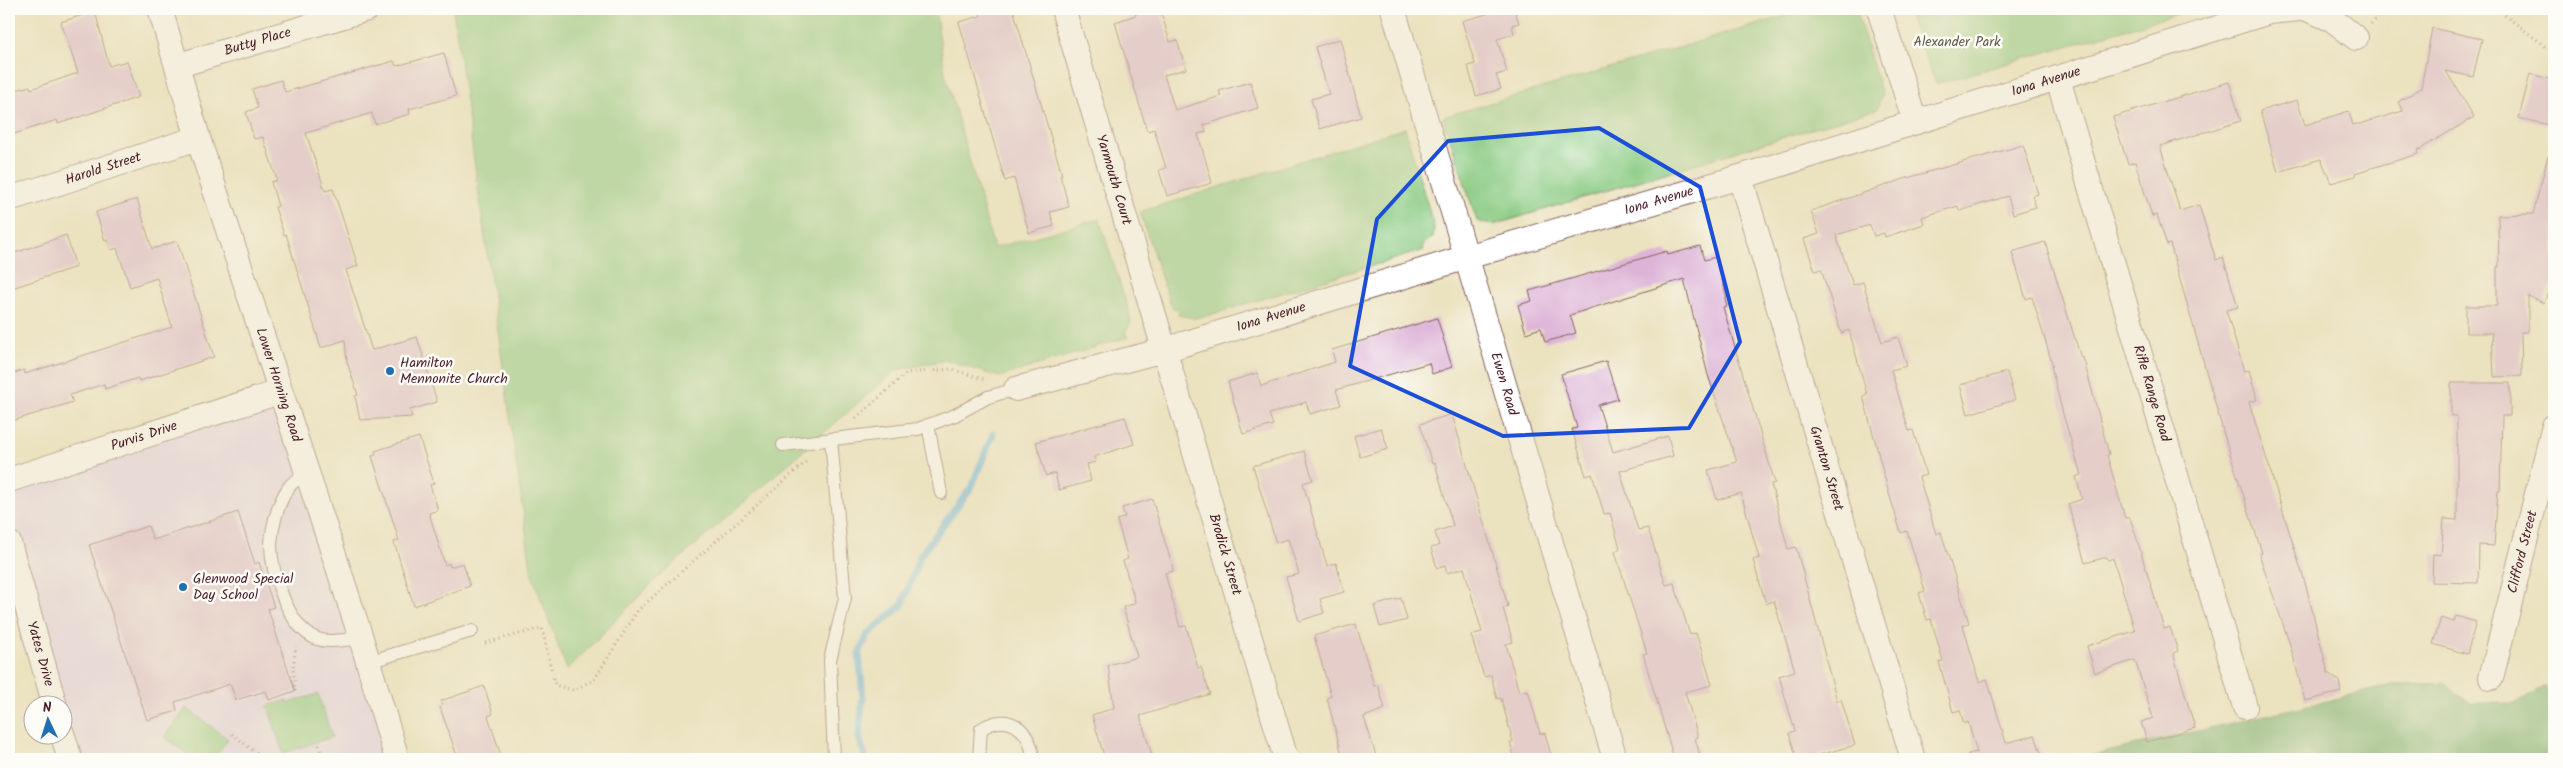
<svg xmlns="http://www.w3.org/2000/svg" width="2563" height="768" viewBox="0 0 2563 768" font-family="Kalam,sans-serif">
<rect width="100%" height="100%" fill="#fdfcf7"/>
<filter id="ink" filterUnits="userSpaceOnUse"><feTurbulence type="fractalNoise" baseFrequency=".02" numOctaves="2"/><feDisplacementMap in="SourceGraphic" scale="10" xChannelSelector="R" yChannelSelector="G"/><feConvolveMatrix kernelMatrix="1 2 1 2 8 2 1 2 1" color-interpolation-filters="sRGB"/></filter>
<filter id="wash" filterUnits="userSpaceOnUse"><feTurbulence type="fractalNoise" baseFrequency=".0096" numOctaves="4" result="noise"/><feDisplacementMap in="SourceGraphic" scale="20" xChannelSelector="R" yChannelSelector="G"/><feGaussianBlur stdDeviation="1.12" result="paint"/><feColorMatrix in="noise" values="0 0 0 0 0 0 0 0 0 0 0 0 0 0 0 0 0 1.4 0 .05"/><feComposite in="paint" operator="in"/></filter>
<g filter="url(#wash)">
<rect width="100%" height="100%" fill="#ebe2c0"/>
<path fill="#e5d3f1" d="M279 395 394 759H72L63 726 62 706 9 536V482Z"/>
<g fill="#8acb83" stroke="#6a7557">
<path d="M453 9H935L945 73 994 248 1099 219 1130 315 1131 322 1125 333 1128 337 999 377 946 360 896 370 655 580 567 670 532 575Z"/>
<path d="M1810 9H1856L1882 95 1877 109 1493 225 1477 221 1443 117Z"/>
<path d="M1906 9H2195L1936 84Z"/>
<path d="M1405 128 1434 227 1433 237 1422 246 1424 250 1206 316 1194 318 1178 315 1179 311 1173 309 1169 301 1140 212Z"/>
<path d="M318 694 332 737 283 753 268 706 287 700 288 703Z"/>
<path d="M186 708 228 739 214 759H194L164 737Z"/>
</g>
<path fill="#6faf71" stroke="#5c674e" d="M2444 683 2470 703H2516L2543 687 2554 688V759H2077L2394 685Z"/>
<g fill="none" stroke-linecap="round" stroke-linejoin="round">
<path stroke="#69b4e2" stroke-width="7" d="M866 759 859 737 863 698 859 653 868 634 902 605 920 556 971 488 993 434"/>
</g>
<g id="blocks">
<g fill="#ddb4d7">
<path d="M979 9H1013L1062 175H1060L1069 207 1050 212 1054 226 1029 233 1014 178 1005 181 959 22 981 16Z"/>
<path d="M1134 9H1160L1170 42 1177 40 1186 69 1164 75 1175 110 1221 96 1219 91 1250 82 1258 108 1204 125 1206 132 1198 134 1212 183 1167 196 1159 170 1166 168 1154 129 1147 131 1115 22 1136 15Z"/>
<path d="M1504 9H1514L1519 23 1512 25 1514 34 1497 39 1507 72 1496 75 1501 89 1476 96 1468 66 1475 64 1462 21Z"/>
<path d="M95 11 109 66 127 61 139 97 58 124 57 120 14 134 9 117V92L30 86 31 89 78 73 61 22Z"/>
<path d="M2432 28 2482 39 2473 77 2446 71 2474 117 2417 151 2418 154 2355 173V176L2331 183 2321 159 2278 172 2260 111 2297 100 2305 125 2349 111 2353 126 2403 111 2398 102 2421 88Z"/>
<path d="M1340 39 1361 117 1320 129 1311 99 1329 94 1315 47Z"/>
<path d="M444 53 456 96 409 109 410 114 375 124 372 113 306 133 325 191 333 189 358 266 346 270 372 350 417 337 437 402 410 410 412 417 360 420 355 396 358 395 347 362 345 340 321 348 286 234 284 235 275 207 278 206 271 182 277 180 263 137 254 139 246 112 258 108 252 89 281 80 285 92 394 61 396 66Z"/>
<path d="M2530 74 2554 80V126L2519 118Z"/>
<path d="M2229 82 2241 121 2160 146 2180 211 2199 205 2216 260 2223 257 2238 307 2226 310 2244 371 2249 370 2257 400 2249 402 2306 586 2328 673 2339 681 2341 692 2305 701 2291 648 2259 554 2262 553 2225 438 2170 244 2167 245 2157 215 2152 216 2135 162 2128 164 2113 117Z"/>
<path d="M2023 145 2038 194 2032 196 2036 207 2013 214 2008 196 1959 211 1958 206 1922 217 1924 224 1885 237 1884 233 1874 236 1870 225 1836 235 1853 285 1863 282 1882 342 1898 337 1907 366 1891 370 1909 431 1913 430 1926 475 1919 477 1936 534 1941 532 1969 623 1963 625 1979 682 1987 679 2006 743 2035 735 2043 759H1968V754L1977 752 1968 722 1964 724 1960 710 1953 712 1939 662 1943 661 1931 619 1927 620 1919 593 1925 591 1907 531 1901 533 1888 490 1863 396 1867 394 1849 330 1841 333 1821 269 1815 271 1804 239 1819 234 1811 211 1907 178Z"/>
<path d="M2548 156 2554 157V277L2544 303 2528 296V332H2521L2522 376 2494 377 2492 333H2466V306H2497V267H2499L2498 215 2533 214Z"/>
<path d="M137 199 152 249 177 241 214 357 139 381 138 378 105 389 104 384 70 395 73 402 9 422V375L24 370 25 374 172 327 157 278 130 287 117 248 111 250 107 240 105 241 96 212Z"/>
<path d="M66 235 76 267 9 289V255Z"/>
<path d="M2045 242 2081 358 2083 357 2109 454 2107 455 2125 518 2129 517 2133 526 2164 629 2170 627 2178 651 2173 653 2195 728 2147 742 2141 722 2153 718 2135 660 2095 673 2087 646 2135 631 2113 558 2108 560 2107 557 2085 563 2068 504 2082 499 2076 477 2081 475 2063 414 2051 366H2053L2032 297 2026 299 2012 252Z"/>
<path d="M1700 246 1704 260 1716 257 1727 298H1725L1727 306 1723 307 1775 483 1771 484 1788 549 1796 547 1837 701 1841 699 1855 745 1805 759H1797L1789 733 1795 731 1779 676 1795 671 1774 601 1766 604 1753 560 1759 558 1741 493 1717 500 1708 470 1737 462 1708 375 1684 279 1570 315 1576 333 1545 342 1541 328 1526 333 1518 305 1532 301 1529 291 1667 251 1668 255Z"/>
<path d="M1437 318 1452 367 1432 374 1429 363 1336 390 1341 405 1310 414 1306 402 1269 414 1273 425 1243 434 1228 382 1257 373 1261 386 1335 362 1332 350Z"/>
<path d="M1606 361 1618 399 1598 405 1613 452 1668 436 1673 456 1620 471 1638 530 1648 528 1666 585 1674 583 1690 635 1696 633 1712 685 1685 692 1698 737 1695 738 1701 759H1674L1643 654 1647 653 1615 552 1620 548 1610 513 1604 514 1592 474 1586 476 1572 429 1577 428 1561 374Z"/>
<path d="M2007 372 2015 400 1968 414 1960 385Z"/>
<path d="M2451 383H2510V416H2502L2500 491H2498L2494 546 2479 545 2478 583 2432 582 2433 554 2441 555 2444 519 2457 520V416H2451Z"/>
<path d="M1452 414 1508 606 1503 608 1513 642 1506 644 1519 692 1528 690 1540 734 1545 733 1552 759H1515L1510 743 1513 742 1501 698 1497 699 1491 675 1484 677 1471 635 1482 632 1464 568 1447 573 1445 565 1437 568 1431 548 1439 546 1435 532 1453 526 1435 463 1432 464 1420 424Z"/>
<path d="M1125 417 1134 444 1094 457 1096 462 1087 464 1091 481 1059 490 1055 473 1046 476 1036 442Z"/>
<path d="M1381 428 1388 449 1360 457 1354 436Z"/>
<path d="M419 437 434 483 430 485 438 510 429 513 445 565 449 563 450 567 463 563 470 586 414 606 394 542 399 540 372 456 376 455 375 451Z"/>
<path d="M1304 451 1313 480 1303 483 1327 566 1336 563 1344 592 1320 599 1324 613 1299 621 1286 577 1299 574 1288 539 1276 543 1253 466Z"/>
<path d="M1152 499 1172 565 1173 571 1165 573 1180 627 1186 626 1198 668 1201 667 1210 694 1140 716 1153 759H1105L1092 715 1114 708 1108 665 1137 657 1123 607 1134 604 1135 601 1123 561 1128 559 1117 520 1125 517 1122 508Z"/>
<path d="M238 512 255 564 259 562 274 607 268 609 295 691 269 700 266 691 236 700 230 684 175 702 177 711 147 720 89 545 148 526 153 540Z"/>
<path d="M1401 598 1407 620 1380 627 1374 606Z"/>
<path d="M2456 616 2476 622 2467 654 2433 644 2441 618 2454 622Z"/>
<path d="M1356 624 1374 686 1378 685 1385 709 1364 717 1377 759H1343L1327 698 1331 696 1314 636Z"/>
<path d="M484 686 493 714 488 716 502 759H458L440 707 443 705 441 701Z"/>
</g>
</g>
</g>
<g filter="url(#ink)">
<use href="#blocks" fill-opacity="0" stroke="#82635f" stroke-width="1"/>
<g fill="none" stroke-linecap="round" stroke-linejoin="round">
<defs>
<g id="service">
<path d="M928 425 941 493"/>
<path d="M831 439 845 598 830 660 834 759"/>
<path d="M783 445 918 429 955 415 988 397 1016 389"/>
<path d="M308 473C302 477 293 481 289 487 278 502 272 526 271 544 271 572 288 626 315 638 328 644 347 639 361 638"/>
<path d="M368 662 472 631"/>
<path d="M979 759 981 729C1008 711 1031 729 1033 759"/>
</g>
<g id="minor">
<path id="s1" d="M160 9 198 138 361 638 397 759"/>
<path id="s2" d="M1063 9 1286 759"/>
<path id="s3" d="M1393 9 1615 759"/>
<path d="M1879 9 1915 122"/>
<path d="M2307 9 2333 20 2356 38"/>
<path id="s4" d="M179 65 367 9"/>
<path id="s5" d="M2058 79 2245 707"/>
<path id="s6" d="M1740 177 1913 759"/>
<path id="s7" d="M9 199 198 138"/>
<path id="s8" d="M1016 389 1164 350 1467 257 1740 177 2269 12 2299 9"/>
<path id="s9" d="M9 480 279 392"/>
<path id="s10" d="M9 543 55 706"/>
<path id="s11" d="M2491 678 2554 426"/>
<path d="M62 733 70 759"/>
</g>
</defs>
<use href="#service" stroke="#82635f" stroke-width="14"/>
<use href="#minor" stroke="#82635f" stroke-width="26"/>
<g stroke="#82635f" stroke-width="3" stroke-dasharray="1 4" stroke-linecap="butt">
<path d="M2497 9 2554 53"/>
<path d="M2371 24 2384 12 2395 9"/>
<path d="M856 418 907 373 952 369 986 380"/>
<path d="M485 643 542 628 555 685 573 690 594 680 638 610 808 460"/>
<path d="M295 691 293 668 296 646"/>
<path d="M232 734 258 754 269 759"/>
<path d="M319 745 323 759"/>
</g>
<use href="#service" stroke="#fff" stroke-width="12"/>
<use href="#minor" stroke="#fff" stroke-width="24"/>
</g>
</g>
<path d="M0 0H2563V768H0ZM1599 128 1700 187 1740 342 1689 428 1503 436 1350 366 1377 219 1448 141Z" fill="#ebe2c0" fill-opacity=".55" fill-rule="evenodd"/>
<path fill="none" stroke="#1d4ed8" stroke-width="4" stroke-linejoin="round" d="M1599 128 1700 187 1740 342 1689 428 1503 436 1350 366 1377 219 1448 141Z"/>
<g fill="#1f6fb2" stroke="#fdfcf7" stroke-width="2">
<circle cx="390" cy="371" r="5"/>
<circle cx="183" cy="587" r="5"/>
</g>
<g text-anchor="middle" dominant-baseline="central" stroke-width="5" stroke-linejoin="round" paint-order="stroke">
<g font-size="14" fill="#4a1f2b" stroke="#fdfcf7">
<text stroke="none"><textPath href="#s4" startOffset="82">Butty Place</textPath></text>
<text stroke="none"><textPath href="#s8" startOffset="1075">Iona Avenue</textPath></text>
<text stroke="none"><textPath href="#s7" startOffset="99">Harold Street</textPath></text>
<text stroke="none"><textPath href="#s2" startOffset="178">Yarmouth Court</textPath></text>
<text stroke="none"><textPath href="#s8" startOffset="670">Iona Avenue</textPath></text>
<text stroke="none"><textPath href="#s8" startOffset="265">Iona Avenue</textPath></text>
<text stroke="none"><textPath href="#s1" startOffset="394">Lower Horning Road</textPath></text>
<text stroke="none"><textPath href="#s3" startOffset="391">Ewen Road</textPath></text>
<text stroke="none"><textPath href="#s5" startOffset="328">Rifle Range Road</textPath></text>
<text stroke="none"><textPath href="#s9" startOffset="142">Purvis Drive</textPath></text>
<text stroke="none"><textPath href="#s6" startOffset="304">Granton Street</textPath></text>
<text stroke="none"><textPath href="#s11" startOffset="130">Clifford Street</textPath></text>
<text stroke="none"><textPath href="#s2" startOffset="569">Brodick Street</textPath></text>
<text stroke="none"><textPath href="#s10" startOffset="115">Yates Drive</textPath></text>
</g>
<g font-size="14" fill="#605b4a" stroke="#fdfcf7">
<text x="1957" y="42">Alexander Park</text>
</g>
<g font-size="14" fill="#4a1f2b" stroke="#fdfcf7" text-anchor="start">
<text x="400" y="363">Hamilton<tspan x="400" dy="16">Mennonite Church</tspan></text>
<text x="193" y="579">Glenwood Special<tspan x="193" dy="16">Day School</tspan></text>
</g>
</g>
<rect width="2563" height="768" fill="none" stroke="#fdfcf7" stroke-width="30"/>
<g transform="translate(48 720) rotate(356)"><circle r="24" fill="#fdfcf7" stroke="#b5a4a5"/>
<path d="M0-4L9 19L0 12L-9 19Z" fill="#1f6fb2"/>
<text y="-8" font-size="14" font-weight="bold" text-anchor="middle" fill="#4a1f2b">N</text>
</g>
</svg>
